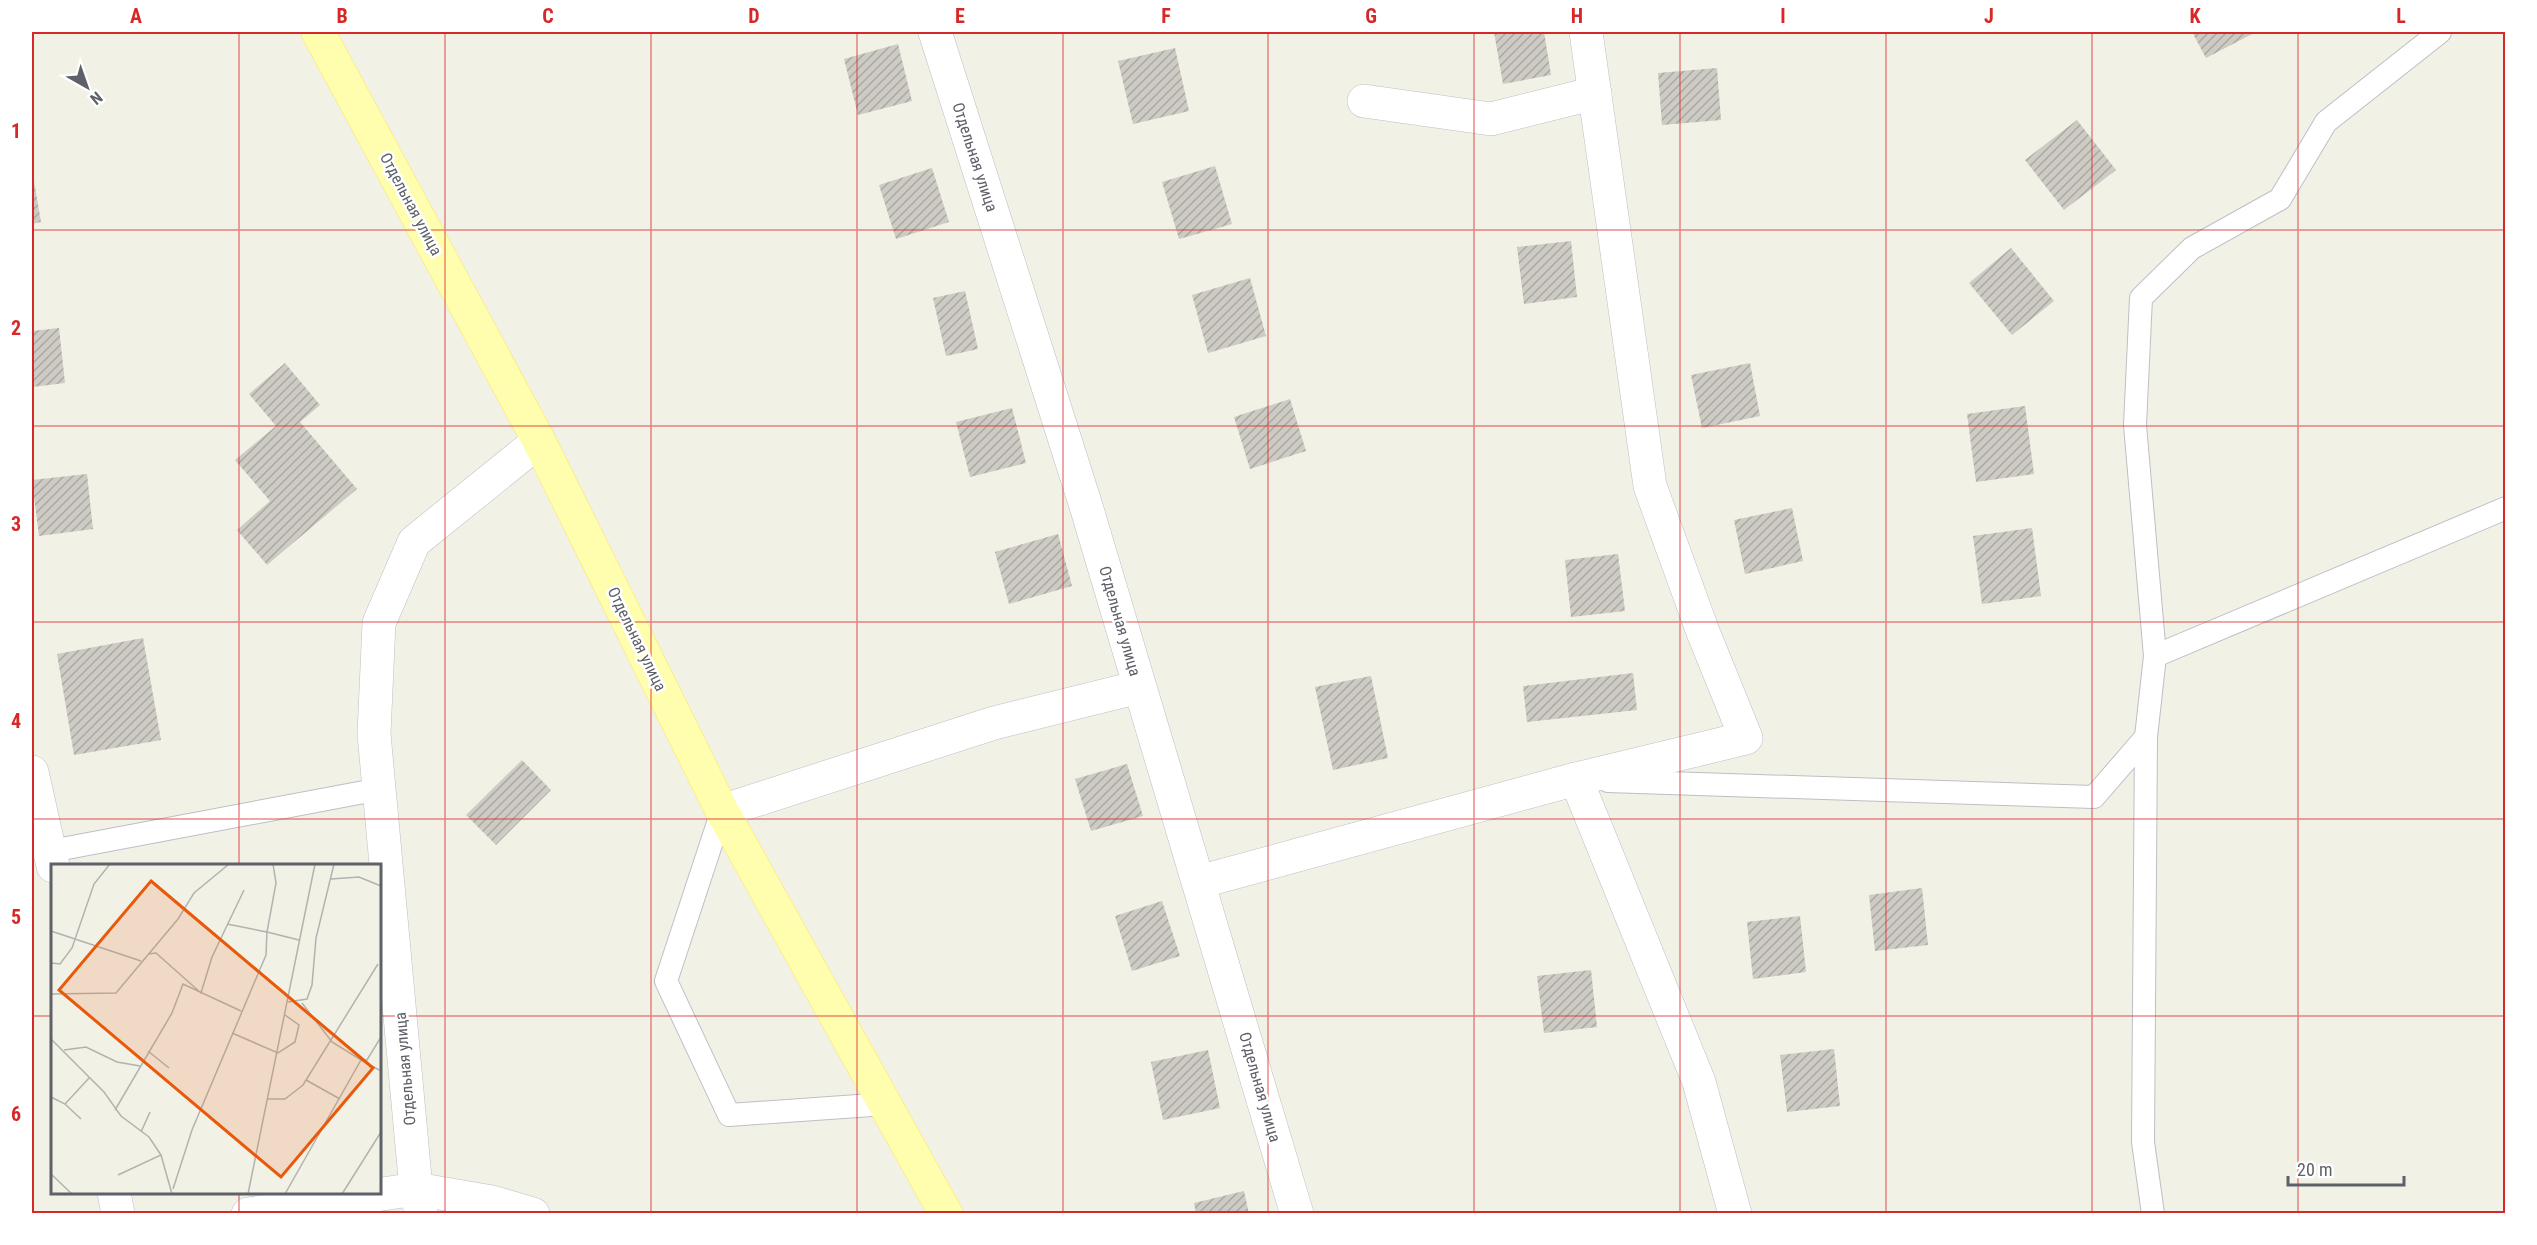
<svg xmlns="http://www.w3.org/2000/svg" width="2537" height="1245" viewBox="0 0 2537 1245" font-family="'Roboto Condensed',sans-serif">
<defs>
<pattern id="building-hatch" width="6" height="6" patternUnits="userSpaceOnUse" patternTransform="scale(1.5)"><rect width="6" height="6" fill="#cdcbc3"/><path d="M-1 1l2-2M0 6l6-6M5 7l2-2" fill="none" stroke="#aaa8a2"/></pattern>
</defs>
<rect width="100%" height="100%" fill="#f1f1e6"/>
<g fill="url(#building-hatch)">
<path d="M1494 32H1544L1551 75 1503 84Z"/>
<path d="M2192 32H2256L2206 58Z"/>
<path d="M898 44 912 101 858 115 844 59Z"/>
<path d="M1175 48 1189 111 1133 124 1118 61Z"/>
<path d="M1717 68 1721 120 1662 125 1658 73Z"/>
<path d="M2077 120 2116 170 2064 210 2025 160Z"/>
<path d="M1215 166 1232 224 1179 239 1162 182Z"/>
<path d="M932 168 949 222 896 239 879 185Z"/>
<path d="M32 170 41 222 32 224Z"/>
<path d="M1571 241 1577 297 1524 304 1517 247Z"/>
<path d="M2011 248 2054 301 2012 335 1969 283Z"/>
<path d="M1250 278 1266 336 1208 353 1192 295Z"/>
<path d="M965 291 978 349 946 356 933 298Z"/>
<path d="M59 328 65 383 32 387V331Z"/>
<path d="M285 363 320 405 300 422 357 489 267 565 237 530 270 501 235 460 276 426 249 394Z"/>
<path d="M1750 363 1760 416 1702 428 1691 375Z"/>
<path d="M1290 399 1306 451 1250 469 1234 417Z"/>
<path d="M2025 406 2034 474 1976 482 1967 414Z"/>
<path d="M1012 408 1026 463 970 477 956 422Z"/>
<path d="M87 474 93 529 39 536 32 480Z"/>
<path d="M1792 508 1803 561 1745 574 1734 520Z"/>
<path d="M2032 528 2041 596 1982 604 1973 536Z"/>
<path d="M1058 534 1072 586 1009 604 995 552Z"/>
<path d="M1618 554 1625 611 1571 617 1565 560Z"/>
<path d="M143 638 161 740 74 755 57 654Z"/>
<path d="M1633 673 1637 710 1527 722 1523 686Z"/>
<path d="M1371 676 1388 758 1333 770 1315 687Z"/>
<path d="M522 760 551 790 496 845 466 815Z"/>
<path d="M1127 764 1143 816 1091 831 1075 779Z"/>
<path d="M1922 888 1928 945 1875 951 1869 895Z"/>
<path d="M1162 901 1180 956 1132 971 1115 916Z"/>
<path d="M1800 916 1806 972 1753 979 1747 922Z"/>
<path d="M1591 970 1597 1027 1544 1033 1537 976Z"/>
<path d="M1834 1049 1840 1106 1787 1112 1780 1055Z"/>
<path d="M1208 1050 1220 1108 1163 1120 1151 1062Z"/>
<path d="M1244 1191 1249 1214H1196L1194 1203Z"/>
</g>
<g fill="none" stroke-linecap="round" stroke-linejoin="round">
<defs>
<g id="service">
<path d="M2155 656 2506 508"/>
<path d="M1608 781 2094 797 2146 737"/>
<path d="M722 811 666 981 729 1115 886 1104"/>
<path d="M51 851 380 789"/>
<path d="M2153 1214 2143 1142 2146 737 2155 656 2135 425 2141 298 2192 248 2280 199 2326 122 2440 32"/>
</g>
<g id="minor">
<path d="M935 32 1086 506 1297 1214"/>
<path d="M1364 101 1491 119 1595 93"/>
<path d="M32 772 53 866"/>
<path d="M1576 779 1699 1082 1735 1214"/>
<path d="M722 811 994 723 1139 687"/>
<path d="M1199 882 1576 779 1746 738 1703 632 1650 486 1586 32"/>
<path d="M114 1192 118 1214"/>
<path d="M248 1214 416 1189 492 1202 533 1214"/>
<path d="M421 1214 416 1189 374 734 379 623 414 542 539 441"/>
</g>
<path id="primary" d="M318 32 539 441 722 811 946 1214"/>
</defs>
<use href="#service" stroke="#bebfc6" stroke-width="24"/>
<use href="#minor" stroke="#bebfc6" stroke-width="34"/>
<use href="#primary" stroke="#ffe852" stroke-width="34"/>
<use href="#service" stroke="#fff" stroke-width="22"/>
<use href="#minor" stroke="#fff" stroke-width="33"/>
<use href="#primary" stroke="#fffeae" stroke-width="33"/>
</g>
<path fill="none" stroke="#d62828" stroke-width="1.5" stroke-opacity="0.55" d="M239 32V866M445 32V1214M651 32V1214M857 32V1214M1063 32V1214M1268 32V1214M1474 32V1214M1680 32V1214M1886 32V1214M2092 32V1214M2298 32V1214M32 230H2506M32 426H2506M32 622H2506M32 819H2506M32 1016H52M380 1016H2506M239 1192V1214"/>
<g text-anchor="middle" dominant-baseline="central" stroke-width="5" stroke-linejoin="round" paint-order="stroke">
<g font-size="16" fill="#5e6168" stroke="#fff">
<text transform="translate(975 157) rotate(72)">Отдельная улица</text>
<text transform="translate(411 204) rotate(62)">Отдельная улица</text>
<text transform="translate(1120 621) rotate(74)">Отдельная улица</text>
<text transform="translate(637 639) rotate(64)">Отдельная улица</text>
<text transform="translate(405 1069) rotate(-95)">Отдельная улица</text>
<text transform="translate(1260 1087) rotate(74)">Отдельная улица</text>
</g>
</g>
<g transform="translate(51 864)">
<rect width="330" height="330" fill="#f1f1e6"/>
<path fill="none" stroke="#b2b3b0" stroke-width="1.5" d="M280 15 308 13 330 22M176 60 216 68 225 19 222 0M0 67 90 97M97 90 105 89 150 129 161 93 193 26M0 99 9 100 21 84 43 20 59 0M0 130 65 129 127 55 143 29 178 0M237 138 256 135 261 121 265 74 283 0M251 139 281 178 310 196H316L330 173M181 169 227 189 244 178 248 161 234 151M0 175 53 228 70 252 98 273 110 291 67 311M13 186 35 183 66 198 89 202M97 187 118 204M255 216 289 235M0 233 14 240 30 255M216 235H234L252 221 327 100M14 240 39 213M64 246 121 149 132 120 190 147M90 268 99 248M110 291 121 330M0 310 21 330M122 325 141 266 215 91 216 68 248 76M197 330 264 0M234 330 310 196 330 207M291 330 330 268"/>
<path fill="#e8590c" fill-opacity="0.15" stroke="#e8590c" stroke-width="3" d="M100 17 322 204 230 313 8 126Z"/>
<rect width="330" height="330" fill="none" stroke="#5e6168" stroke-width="3"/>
</g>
<rect width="2537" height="1245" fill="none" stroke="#ffffff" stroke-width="66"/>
<g transform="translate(87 87) rotate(140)" stroke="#ffffff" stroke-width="4.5" paint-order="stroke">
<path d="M0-4.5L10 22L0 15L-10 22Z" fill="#5e6168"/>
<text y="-9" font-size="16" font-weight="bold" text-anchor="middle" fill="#5e6168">N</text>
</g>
<path d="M2288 1176v9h116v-9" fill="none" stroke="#5e6168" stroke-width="3"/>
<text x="2297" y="1176" font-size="18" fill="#5e6168" stroke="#ffffff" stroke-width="4.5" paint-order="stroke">20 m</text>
<rect x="33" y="33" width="2471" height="1179" fill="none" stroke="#d62828" stroke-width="2"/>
<g font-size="20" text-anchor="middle" font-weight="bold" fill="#d62828">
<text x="136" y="23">A</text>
<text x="342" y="23">B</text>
<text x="548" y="23">C</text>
<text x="754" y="23">D</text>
<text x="960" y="23">E</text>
<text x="1166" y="23">F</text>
<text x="1371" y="23">G</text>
<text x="1577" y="23">H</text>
<text x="1783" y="23">I</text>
<text x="1989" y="23">J</text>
<text x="2195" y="23">K</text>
<text x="2401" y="23">L</text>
<text x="16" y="138">1</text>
<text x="16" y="335">2</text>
<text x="16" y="531">3</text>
<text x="16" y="728">4</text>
<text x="16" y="924">5</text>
<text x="16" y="1121">6</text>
</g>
</svg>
